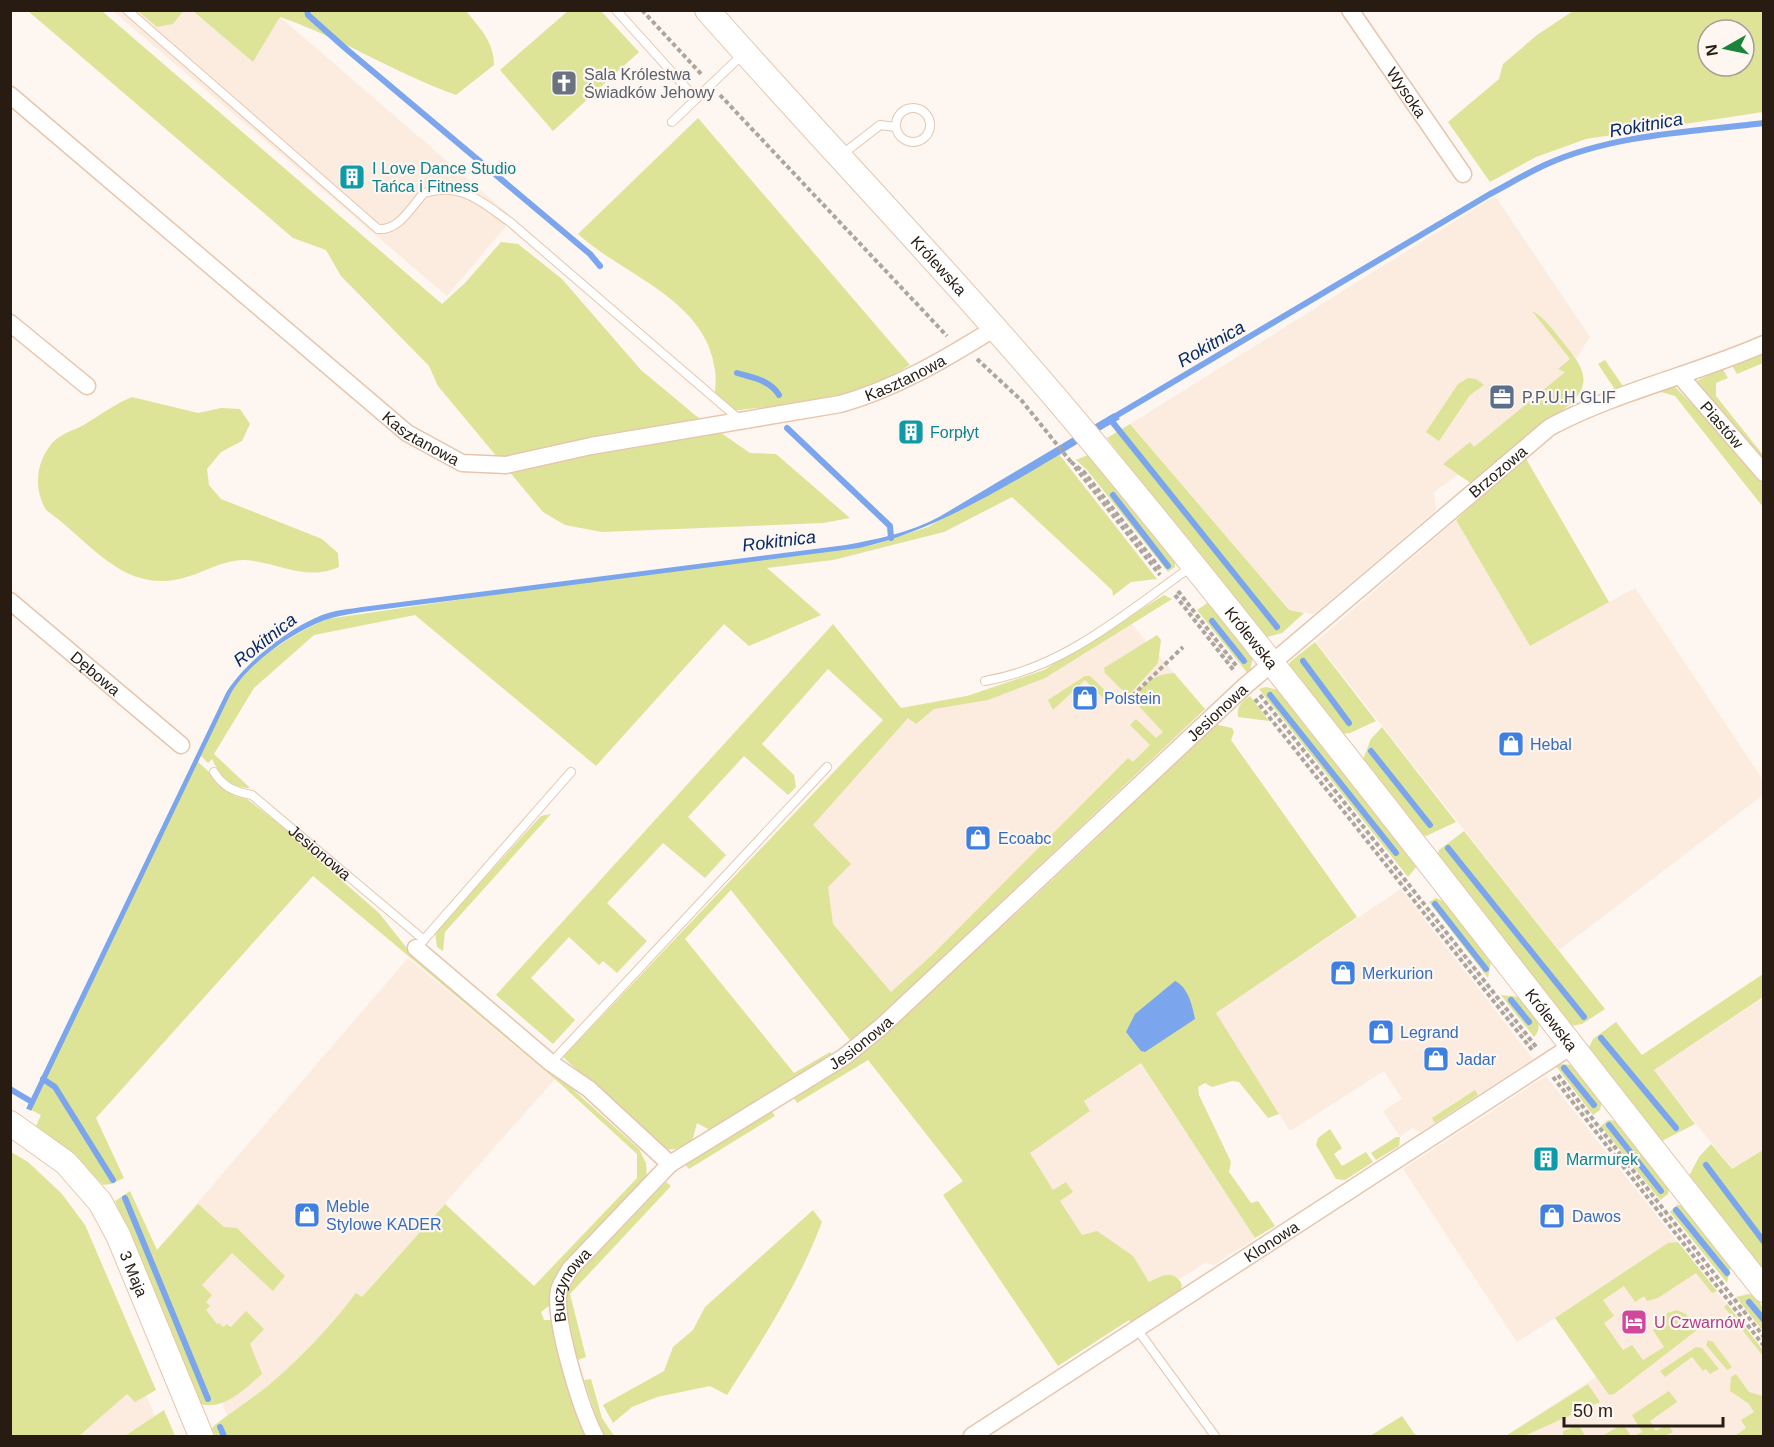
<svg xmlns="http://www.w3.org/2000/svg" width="1774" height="1447" viewBox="0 0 1774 1447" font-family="Helvetica,sans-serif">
<rect width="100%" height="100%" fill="#fdf6f1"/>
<g fill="#fcece0">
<path d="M113 11H193L253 62 280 17 513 218 447 296Z"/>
<path d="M1495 196 1590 337 1573 363 1581 374 1476 462 1434 492 1436 510 1314 614 1289 610 1130 424Z"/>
<path d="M1456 520 1530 646 1635 588 1763 780V795L1559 950 1316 642Z"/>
<path d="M1129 621 1205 709 877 1019 850 1040 731 890 901 708 989 692 1046 672Z"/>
<path d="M1401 889 1533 1059 1421 1132 1412 1128 1400 1137 1383 1111 1402 1099 1384 1071 1290 1131 1215 1013Z"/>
<path d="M408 958 555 1079 239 1436H236L157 1250Z"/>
<path d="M1763 998V1150L1732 1169 1654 1070Z"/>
<path d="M1141 1063 1255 1238 1214 1265 1205 1263 1178 1280 1130 1320 1016 1146Z"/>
<path d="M1546 1076 1763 1350V1436H1505L1596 1377 1555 1318 1517 1342 1403 1169Z"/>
<path d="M140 1382 164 1436H79Z"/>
</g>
<g fill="#dee497" fill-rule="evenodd">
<path d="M569 10 601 11 639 52 553 131 500 70Z"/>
<path d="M28 11H102L442 304 465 283 501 242 518 244 562 279 641 370 695 415 750 453 776 454 850 518 823 523 602 532 565 525 543 512 438 386 429 366 341 276 326 250 293 238Z"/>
<path d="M138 11H183L173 24 157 27Z"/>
<path d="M193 11H466C480 28 494 42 494 65L456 95C395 73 341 38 280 17L253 62Z"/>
<path d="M1573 11H1763V112L1586 139 1536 157 1490 182 1448 122 1499 79 1503 64 1537 35ZM1708 30H1744V66H1708Z"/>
<path d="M698 118 910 365C885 380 859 394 829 400 796 407 761 406 727 412L715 403C714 392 717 381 715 370 706 299 624 276 578 234Z"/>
<path d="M1532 311C1545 318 1553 330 1562 341 1581 365 1596 381 1568 406L1472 484 1443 464 1470 442 1474 447 1565 372 1558 369 1570 359Z"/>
<path d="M1763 350V363L1737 374 1731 364Z"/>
<path d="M1714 355 1712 360 1616 391 1598 364 1605 360 1623 386Z"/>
<path d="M1722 368 1728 378 1716 383V396L1763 455V462L1697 381Z"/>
<path d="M1468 378 1476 379 1484 385 1470 395 1439 441 1426 432 1458 384Z"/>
<path d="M1673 385 1728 440 1763 484V507L1675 396 1661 392 1632 402 1630 397Z"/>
<path d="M132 397 198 413 221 408 240 409 250 424 242 441 221 452 207 469 209 485 221 499 322 539 338 553 339 567C307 582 277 562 245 560 223 559 200 575 179 579 121 592 89 540 46 510 33 488 36 460 54 441 62 433 78 429 87 423 103 413 115 404 132 397Z"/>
<path d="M1130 424 1289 610 1304 613 1282 633 1263 638 1107 438Z"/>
<path d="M1058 453 1157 579 1131 582 1113 596 1112 590 1012 497 944 532 833 560 767 568 821 615 749 646 724 624 596 766 415 615 314 635 254 688 214 754 250 788C230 788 220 776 212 759L208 763 200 755C211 732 222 706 236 684 254 658 299 631 327 619L560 585 873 545 928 527Z"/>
<path d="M1090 454 1175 562V567L1168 572 1087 470 1076 460Z"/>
<path d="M1525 457 1609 602 1530 646 1456 520Z"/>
<path d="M1164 595 1172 599 1045 678 988 700 934 709 916 724 908 718 813 825 851 864 828 887 833 924 891 992 932 955 1128 758 1133 762 1150 745 1130 725 1136 719 1156 738 1163 732 1134 701C1137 684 1159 673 1174 673L1205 709 877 1019 850 1040 731 890 685 939 794 1073 830 1052 834 1057 710 1130 697 1123 692 1142 676 1149 664 1150 563 1057 883 720 828 669 762 744 794 775 796 787 788 795 744 756 688 817 726 855 705 878 663 843 607 903 647 941 617 973 603 961 599 965 569 937 531 978 575 1020 553 1044 496 995 833 624 901 708 967 696 1044 670Z"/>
<path d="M1209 602 1253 658 1249 675 1197 610Z"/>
<path d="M1157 635 1161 640 1158 663 1131 693H1125L1105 673 1104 668Z"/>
<path d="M1315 642 1376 721 1350 733 1340 734 1289 667 1290 662Z"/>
<path d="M1085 676H1090L1110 695 1106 701 1085 680 1053 710 1048 700Z"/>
<path d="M1266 687 1278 690 1417 866 1408 877 1259 689Z"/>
<path d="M1250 696 1269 721 1238 717C1236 707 1242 701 1250 696Z"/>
<path d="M1214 724 1232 728 1234 732 1231 740 1357 917 1216 1013 1279 1114 1268 1118 1239 1082 1232 1081 1212 1087 1205 1083 1198 1087 1199 1095 1231 1162 1229 1172 1251 1203 1258 1201 1275 1226 1255 1238 1141 1063 1084 1101 1090 1111 1030 1153 1053 1190 1066 1182 1073 1192 1060 1201 1082 1235 1097 1231 1133 1256 1149 1282C1163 1275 1174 1269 1182 1285L1180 1292 1131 1323 1129 1320 1058 1366 943 1195 963 1181 868 1060 797 1103 794 1098C864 1052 922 999 984 943 1062 872 1139 798 1214 724Z"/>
<path d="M1382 727 1456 822 1426 836 1417 833 1362 762 1371 739Z"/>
<path d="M197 761 235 796 247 799 291 833 292 837 379 913 410 952 558 1076 639 1149 646 1163 647 1177 550 1305 541 1312 544 1320H551L572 1401 586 1436H215L212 1428C216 1422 259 1394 270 1384 303 1356 330 1327 356 1293L362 1297 445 1204 534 1286 637 1178V1154L555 1079 313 876 96 1118 124 1178 111 1184 103 1185 68 1150 36 1126 41 1115 31 1110Z"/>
<path d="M551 814 445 932 443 951 437 947 435 932 541 816Z"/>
<path d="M1464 831 1605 1009 1582 1024 1571 1026 1437 857 1439 850Z"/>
<path d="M1436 898 1445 902 1491 961 1488 978 1429 902Z"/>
<path d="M1763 974V997L1654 1070 1695 1124 1660 1142 1588 1049 1593 1039 1616 1022 1642 1055Z"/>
<path d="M1501 995 1520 997C1529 1008 1547 1023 1534 1037Z"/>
<path d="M1561 1064 1573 1065 1602 1101 1600 1110 1593 1115 1556 1066Z"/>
<path d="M1475 1090 1478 1095 1435 1123 1432 1118Z"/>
<path d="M771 1110 775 1116 689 1169 684 1163Z"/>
<path d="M1608 1120 1616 1121 1669 1186 1668 1194 1660 1200 1601 1126Z"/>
<path d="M1330 1129 1342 1148 1334 1154 1342 1166 1366 1152 1373 1162 1345 1180 1336 1179 1316 1145 1318 1138Z"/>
<path d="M1396 1137H1400L1399 1146 1376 1160 1371 1153Z"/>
<path d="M1711 1144 1732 1169 1763 1150V1269L1689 1176 1699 1157Z"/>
<path d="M11 1152 28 1162 62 1194 85 1225 156 1390 135 1402 127 1394 79 1436H11Z"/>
<path d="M666 1182 671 1186 570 1294 586 1357 578 1360C570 1332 558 1306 573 1279Z"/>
<path d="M130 1191 157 1250 198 1204 224 1227 237 1228 285 1276 273 1291 232 1253 202 1285 212 1295 206 1302 210 1306 206 1310 217 1324 219 1323 223 1327 227 1324 231 1327 246 1311 264 1329 250 1344 262 1374C246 1388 224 1411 201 1404L115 1201Z"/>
<path d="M1677 1205H1681L1731 1265 1727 1283 1670 1212Z"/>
<path d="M813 1210 822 1222C798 1285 763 1339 727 1395L710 1386 657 1397 632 1407 613 1423 603 1405 664 1371 673 1347 693 1330 705 1307Z"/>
<path d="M1678 1242 1717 1291 1712 1293 1696 1273 1658 1298 1647 1301 1644 1296 1635 1302 1624 1286 1603 1300 1614 1316 1604 1323 1623 1350 1632 1345 1643 1360 1664 1347 1653 1330 1663 1324 1661 1321 1667 1313 1677 1310 1686 1314 1697 1330 1614 1394 1609 1395 1555 1318 1668 1243Z"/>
<path d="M1749 1294C1766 1300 1763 1315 1763 1331L1736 1297Z"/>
<path d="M1727 1304 1763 1350V1356L1724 1307Z"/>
<path d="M1708 1340 1713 1342 1732 1367 1727 1370 1706 1345Z"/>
<path d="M1696 1347 1702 1348 1719 1369 1710 1374 1706 1369 1703 1371 1692 1357 1665 1377 1660 1371Z"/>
<path d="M1736 1374 1749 1392 1763 1396V1436H1735L1746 1428 1741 1420 1754 1412 1749 1404 1730 1391 1731 1377Z"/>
<path d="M591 1379 602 1418 614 1436H603L584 1380Z"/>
<path d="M1588 1384 1600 1402 1524 1436H1506Z"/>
<path d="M1669 1391 1677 1402 1650 1421 1656 1431 1667 1424 1673 1432 1665 1436H1634L1642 1432 1632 1415Z"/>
<path d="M164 1410 175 1436H125Z"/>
<path d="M1402 1416 1416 1436H1370Z"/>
<path d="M1623 1424 1631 1436H1601H1602Z"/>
<path d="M1579 1425 1585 1436H1563V1431Z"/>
</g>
<g fill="#7ba5ec">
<path d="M1114 413 1120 419C1040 464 948 529 859 548L362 612C350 614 337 616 325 620 292 632 247 664 230 695L11 1153V1140L226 693C244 663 291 626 325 614 336 610 350 609 362 607L846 545C878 539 909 533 939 517Z"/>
<path d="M1175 981C1188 987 1192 1005 1195 1019L1145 1052 1141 1051 1126 1032 1135 1014Z"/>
</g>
<path fill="#fdf6f1" d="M23 1107 34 1112 14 1153 10 1151V1133Z"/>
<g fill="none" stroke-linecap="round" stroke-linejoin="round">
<g stroke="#7ba5ec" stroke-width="6">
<path d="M307 10 308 15 345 48 590 254 600 266"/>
<path d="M737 373C753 378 770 380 779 395"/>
<path d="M1110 419 1277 627"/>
<path d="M1109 420 1490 194C1509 184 1527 173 1547 164 1614 134 1692 132 1764 123"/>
<path d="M787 428 890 526 891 538"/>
<path d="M1113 495 1168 566"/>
<path d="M1212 621 1244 661"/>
<path d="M1303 661 1349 723"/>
<path d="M1270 695 1396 853"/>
<path d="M1371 751 1430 825"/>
<path d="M1448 848 1584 1017"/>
<path d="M1435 904 1486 969"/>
<path d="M1511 1000 1529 1022"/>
<path d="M1601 1038 1676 1128"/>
<path d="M1564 1068 1594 1105"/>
<path d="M43 1079 55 1087 113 1180"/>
<path d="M10 1089 32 1102"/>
<path d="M1609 1125 1661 1191"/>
<path d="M1706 1165 1764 1242"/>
<path d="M125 1198 208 1399"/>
<path d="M1676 1210 1727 1273"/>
<path d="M1749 1302 1764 1320"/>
<path d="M220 1427 224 1436"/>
</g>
<defs>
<g id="lane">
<path d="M127 10 378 229C399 231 411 207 424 193 462 182 480 201 510 222L740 420"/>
<path d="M616 10 696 99"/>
<circle cx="913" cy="125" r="17"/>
<path d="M672 122 744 53"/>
<path d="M840 156 880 125 896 127"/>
<path d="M985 681C1064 668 1129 611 1192 566"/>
<path id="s1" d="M214 772C223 787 235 792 252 795L424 940"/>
<path d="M421 943 571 772"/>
<path d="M551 1063 827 767"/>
<path d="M1137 1329 1215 1436"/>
</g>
<g id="street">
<path id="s2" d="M1350 10 1463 174"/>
<path id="s3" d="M10 95 407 433 462 463 506 465 591 446 840 404C895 389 947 358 995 328"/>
<path d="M10 323 87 386"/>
<path id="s4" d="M1681 377 1764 473"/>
<path id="s5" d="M10 601 181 745"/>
<path id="s6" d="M416 948 551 1063 589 1089 670 1164 844 1057 881 1027 1245 686 1550 427C1618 391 1693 375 1764 344"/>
<path id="s7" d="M595 1436C581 1409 553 1319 559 1290 561 1283 566 1276 570 1269L670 1164"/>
<path id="s8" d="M972 1436 1570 1047"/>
</g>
<g id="secondary">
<path id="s9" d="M707 10C838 158 976 300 1101 452 1328 727 1542 1011 1764 1290"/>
<path id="s10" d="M10 1123 66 1163 100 1202 118 1235 201 1436"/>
</g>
</defs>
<use href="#lane" stroke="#e7c6ad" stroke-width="10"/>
<use href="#street" stroke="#e7c6ad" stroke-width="19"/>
<use href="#secondary" stroke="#e7c6ad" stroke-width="26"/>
<g stroke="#aea59e" stroke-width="4" stroke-dasharray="4.5 3" stroke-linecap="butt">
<path d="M642 10 703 76"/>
<path d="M720 95 947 336"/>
<path d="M977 359 1022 401 1071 462"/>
<path d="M1071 462 1084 472 1162 571"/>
<path d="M1075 467 1160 575"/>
<path d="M1178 591 1238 668"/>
<path d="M1175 595 1235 672"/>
<path d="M1260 695 1537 1048"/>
<path d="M1255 699 1533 1051"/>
<path d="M1127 701 1183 647"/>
<path d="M1558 1075 1764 1337"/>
<path d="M1553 1077 1764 1346"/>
</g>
<use href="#lane" stroke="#fff" stroke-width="8"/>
<use href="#street" stroke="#fff" stroke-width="16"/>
<use href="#secondary" stroke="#fff" stroke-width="24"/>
</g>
<defs>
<symbol id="church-square" viewBox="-11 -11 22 22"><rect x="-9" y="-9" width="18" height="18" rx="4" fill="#6b7280" stroke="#fdf6f1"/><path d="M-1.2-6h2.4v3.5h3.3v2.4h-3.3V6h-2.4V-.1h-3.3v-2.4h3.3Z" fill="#fff"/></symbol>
<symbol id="building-square" viewBox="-11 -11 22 22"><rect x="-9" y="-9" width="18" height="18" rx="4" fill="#0f9aa8" stroke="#fdf6f1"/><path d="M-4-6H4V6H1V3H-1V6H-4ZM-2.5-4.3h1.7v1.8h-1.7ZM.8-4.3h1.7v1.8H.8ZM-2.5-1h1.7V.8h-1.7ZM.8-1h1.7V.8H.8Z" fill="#fff"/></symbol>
<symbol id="office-square" viewBox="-11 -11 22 22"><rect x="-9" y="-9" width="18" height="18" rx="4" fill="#5c6f8a" stroke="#fdf6f1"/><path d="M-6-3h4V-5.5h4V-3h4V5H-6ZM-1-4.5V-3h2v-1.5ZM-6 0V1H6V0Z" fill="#fff"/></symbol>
<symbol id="shop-square" viewBox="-11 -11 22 22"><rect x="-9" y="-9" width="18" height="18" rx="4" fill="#3f7fe0" stroke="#fdf6f1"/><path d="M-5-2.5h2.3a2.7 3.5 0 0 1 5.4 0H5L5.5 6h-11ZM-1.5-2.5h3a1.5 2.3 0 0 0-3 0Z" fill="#fff"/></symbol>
<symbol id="hotel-square" viewBox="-11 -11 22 22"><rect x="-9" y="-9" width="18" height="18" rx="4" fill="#d1479c" stroke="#fdf6f1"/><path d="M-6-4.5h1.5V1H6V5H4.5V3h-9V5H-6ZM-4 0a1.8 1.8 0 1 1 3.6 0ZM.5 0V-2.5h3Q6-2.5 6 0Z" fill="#fff"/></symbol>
</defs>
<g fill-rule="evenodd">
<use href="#church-square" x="549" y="68" width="30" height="30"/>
<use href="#building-square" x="337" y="162" width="30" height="30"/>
<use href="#office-square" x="1487" y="382" width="30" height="30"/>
<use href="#building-square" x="896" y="417" width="30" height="30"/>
<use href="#shop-square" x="1070" y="683" width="30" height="30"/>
<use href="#shop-square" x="1496" y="729" width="30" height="30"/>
<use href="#shop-square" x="963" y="823" width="30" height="30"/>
<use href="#shop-square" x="1328" y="958" width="30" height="30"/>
<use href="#shop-square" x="1366" y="1017" width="30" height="30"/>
<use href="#shop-square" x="1421" y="1044" width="30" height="30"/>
<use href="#building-square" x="1531" y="1144" width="30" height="30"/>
<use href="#shop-square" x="292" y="1200" width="30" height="30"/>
<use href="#shop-square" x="1537" y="1201" width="30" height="30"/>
<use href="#hotel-square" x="1619" y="1307" width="30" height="30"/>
</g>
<g text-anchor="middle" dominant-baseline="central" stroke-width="4.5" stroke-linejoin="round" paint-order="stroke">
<g font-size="16" fill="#5b616d" stroke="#fdf6f1" text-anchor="start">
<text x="584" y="74">Sala Królestwa<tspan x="584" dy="18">Świadków Jehowy</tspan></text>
</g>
<g font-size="16" fill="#271b12" stroke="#fdf6f1">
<text stroke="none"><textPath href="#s2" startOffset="100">Wysoka</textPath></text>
<text stroke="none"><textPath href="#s9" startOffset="345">Królewska</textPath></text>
<text stroke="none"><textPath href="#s3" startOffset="1038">Kasztanowa</textPath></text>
<text stroke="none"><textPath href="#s4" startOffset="63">Piastów</textPath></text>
<text stroke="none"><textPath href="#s3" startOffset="536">Kasztanowa</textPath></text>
<text stroke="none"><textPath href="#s6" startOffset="1416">Brzozowa</textPath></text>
<text stroke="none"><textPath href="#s9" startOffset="831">Królewska</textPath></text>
<text stroke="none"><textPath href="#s5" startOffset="112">Dębowa</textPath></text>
<text stroke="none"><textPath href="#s6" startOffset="1046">Jesionowa</textPath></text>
<text stroke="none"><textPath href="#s1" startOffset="135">Jesionowa</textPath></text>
<text stroke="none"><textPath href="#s9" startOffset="1317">Królewska</textPath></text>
<text stroke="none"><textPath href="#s6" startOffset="560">Jesionowa</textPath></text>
<text stroke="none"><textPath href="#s8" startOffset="357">Klonowa</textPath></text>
<text stroke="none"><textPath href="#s10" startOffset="200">3 Maja</textPath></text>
<text stroke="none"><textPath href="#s7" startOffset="160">Buczynowa</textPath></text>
</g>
<g font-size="16" fill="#0d838f" stroke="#fdf6f1" text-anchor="start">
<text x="372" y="168">I Love Dance Studio<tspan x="372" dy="18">Tańca i Fitness</tspan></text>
<text x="930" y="432">Forpłyt</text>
<text x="1566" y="1159">Marmurek</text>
</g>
<g font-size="16" fill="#4e5e75" stroke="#fdf6f1" text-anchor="start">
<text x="1522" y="397">P.P.U.H GLIF</text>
</g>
<g font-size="16" fill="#366cbe" stroke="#fdf6f1" text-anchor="start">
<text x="1104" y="698">Polstein</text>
<text x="1530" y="744">Hebal</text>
<text x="998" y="838">Ecoabc</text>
<text x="1362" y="973">Merkurion</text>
<text x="1400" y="1032">Legrand</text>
<text x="1456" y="1059">Jadar</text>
<text x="326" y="1206">Meble<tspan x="326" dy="18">Stylowe KADER</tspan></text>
<text x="1572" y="1216">Dawos</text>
</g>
<g font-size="16" fill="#b23c85" stroke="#fdf6f1" text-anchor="start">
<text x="1654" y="1322">U Czwarnów</text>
</g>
<g font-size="18" font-style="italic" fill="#062b68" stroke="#fdf6f1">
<text transform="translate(1646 125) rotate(-10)">Rokitnica</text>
<text transform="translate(1211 344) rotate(-30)">Rokitnica</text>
<text transform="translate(779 541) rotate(-7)">Rokitnica</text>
<text transform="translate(265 640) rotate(-38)">Rokitnica</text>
</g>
</g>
<rect width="1774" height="1447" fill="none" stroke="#271b12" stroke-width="24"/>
<g transform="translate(1726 48) rotate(261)"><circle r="28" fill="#fdf6f1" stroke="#a79e98" stroke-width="1.5"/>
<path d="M0-4.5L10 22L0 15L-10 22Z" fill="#19843a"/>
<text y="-9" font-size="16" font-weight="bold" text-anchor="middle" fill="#271b12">N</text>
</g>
<path d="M1564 1417v9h159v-9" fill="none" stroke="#271b12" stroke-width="3"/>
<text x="1573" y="1417" font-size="18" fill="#271b12" stroke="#fdf6f1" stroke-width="4.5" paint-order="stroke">50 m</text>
</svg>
